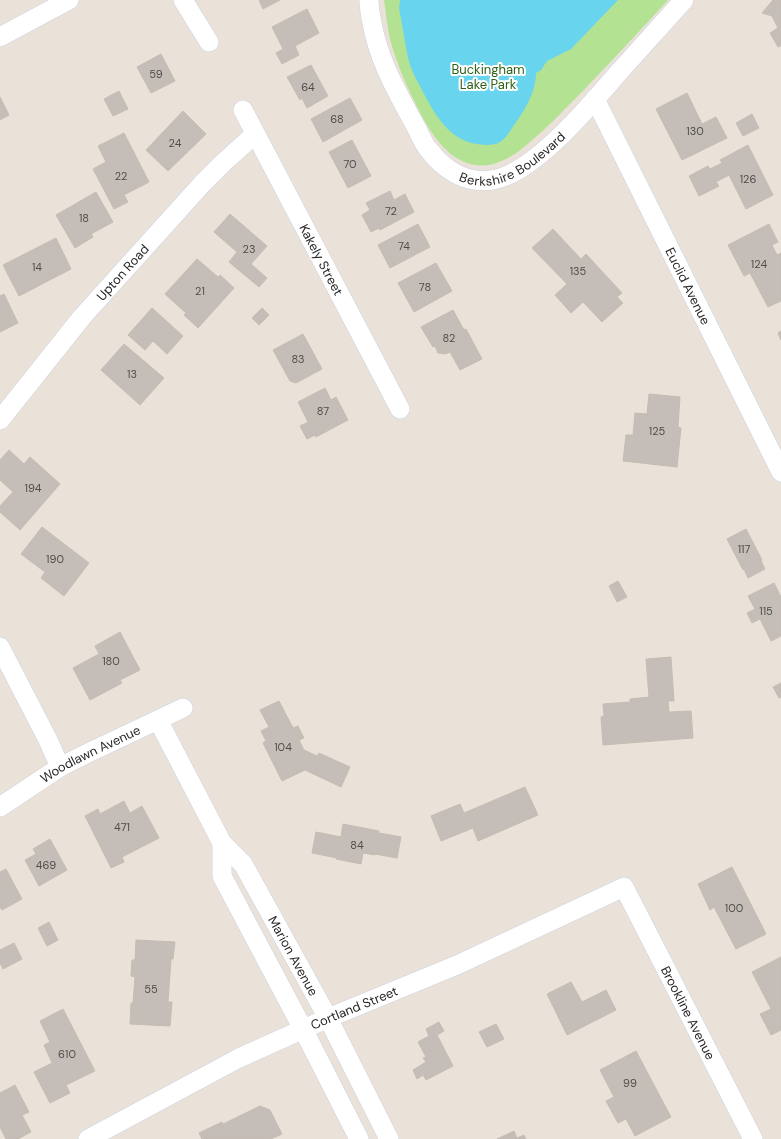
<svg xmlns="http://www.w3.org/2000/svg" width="781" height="1139" viewBox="0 0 781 1139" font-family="'DM Sans',sans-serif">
<rect width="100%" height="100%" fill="#eae1d8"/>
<path fill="#b3e293" d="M384 0H668C639 32 610 62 581 93 561 113 541 134 519 151 511 157 499 163 489 165 457 169 438 144 424 120 411 96 397 66 390 39 387 26 386 13 384 0Z"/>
<path fill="#68d4ee" d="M400 0H618L571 49 547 61 541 70 536 73C536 93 523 113 512 128 509 133 505 139 500 142 494 146 482 145 476 144 448 139 434 113 422 90 418 82 413 74 410 65 405 47 403 27 399 8Z"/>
<g fill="#c5beb8" stroke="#c5bdb2">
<path d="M259 0H280L263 9Z"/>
<path d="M773 0H781V46L778 47 770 33 778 28 772 16 762 13Z"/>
<path d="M307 9 319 33 295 46 299 55 282 64 276 53 283 49 272 27Z"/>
<path d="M161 54 175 81 151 93 137 67Z"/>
<path d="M311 65 328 96 307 108 302 98 300 100 287 77Z"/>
<path d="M119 91 128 109 113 116 104 99Z"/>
<path d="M687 93 702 124 716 117 727 138 682 160 656 109Z"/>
<path d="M0 97 9 115 0 120Z"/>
<path d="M350 98 362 120 323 142 311 119Z"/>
<path d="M183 111 206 134 168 171 146 150Z"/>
<path d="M752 114 759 128 743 136 736 123Z"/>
<path d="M124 133 149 182 124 195 128 202 114 209 93 169 106 162 98 146Z"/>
<path d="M352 140 371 176 348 188 329 152Z"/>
<path d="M748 145 773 195 746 209 729 175 716 182 719 186 699 196 689 176 708 166 710 169 722 163 720 160Z"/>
<path d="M390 191 394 200 405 194 414 212 380 230 379 228 371 232 362 215 370 210 366 203Z"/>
<path d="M96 192 113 222 91 234 93 237 75 248 56 215Z"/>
<path d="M230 214 267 246 251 264 267 278 259 287 229 262 237 252 214 232Z"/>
<path d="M418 224 430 247 390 268 378 245Z"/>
<path d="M769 224 778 242 772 245 777 255 781 253V301L768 307 750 273 744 276 728 245Z"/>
<path d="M553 229 581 259 586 254 622 293 617 297 623 303 602 322 583 302 571 313 555 295 567 284 532 248Z"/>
<path d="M56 238 71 269 19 296 3 265Z"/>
<path d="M197 259 218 277 220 275 234 288 198 328 184 315 186 313 165 294Z"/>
<path d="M436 263 452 291 414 312 398 283Z"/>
<path d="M4 294 18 323 0 332V296Z"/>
<path d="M152 308 183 336 167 354 153 341 145 350 128 335Z"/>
<path d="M262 308 269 315 259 325 252 318Z"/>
<path d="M453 310 464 330 466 329 482 359 460 370 450 352 445 354 438 353 435 346 433 347 421 327Z"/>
<path d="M781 331V340L778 333Z"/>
<path d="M303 334 322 369 296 383 290 381 273 350Z"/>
<path d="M124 344 164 378 140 405 101 370Z"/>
<path d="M325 388 331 400 336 397 348 420 316 437 315 435 307 439 300 426 308 422 298 402Z"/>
<path d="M649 394 680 397 678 427 681 428 677 467 623 461 626 435H633L635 413 647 414Z"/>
<path d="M9 450 24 464 30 457 60 484 20 530 0 512V506L13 492 0 480V460Z"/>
<path d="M42 527 89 563 64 596 41 578 45 572 21 554Z"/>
<path d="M746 529 762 560 761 561 765 569 748 578 744 569 743 570 727 539Z"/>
<path d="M618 581 627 597 617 602 609 586Z"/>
<path d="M774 583 781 597V636L771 641 760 619 752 623 747 613 755 609 748 596Z"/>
<path d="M120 632 140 670 120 680 122 683 90 700 73 668 99 654 95 646Z"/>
<path d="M671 657 674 701H668L669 712 691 711 693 738 603 745 601 717 604 716 603 704 630 702V699L649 697 646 659Z"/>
<path d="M781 683V697L779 698 773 687Z"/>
<path d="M279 701 293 728 298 726 304 738 299 740 304 750 317 756 319 753 350 767 341 787 305 770 282 781 263 743 266 741 261 731 269 727 260 710Z"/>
<path d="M525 787 538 815 478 841 473 828 441 841 431 816 460 804 464 813Z"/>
<path d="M124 801 130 813 142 806 159 838 122 857 124 862 111 868 85 816 98 809 100 814Z"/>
<path d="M343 824 379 831V833L401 837 397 858 375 854V855L363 853 361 864 336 859 337 858 312 853 316 832 341 837Z"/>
<path d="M50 839 67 870 39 886 25 860 36 854 33 849Z"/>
<path d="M732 867 766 934 736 949 714 907 710 910 698 884Z"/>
<path d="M6 869 22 899 2 910 0 907V872Z"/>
<path d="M49 922 58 940 47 946 38 928Z"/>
<path d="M136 940 175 942 173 959H171L168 1002H172L170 1026 130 1024 131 1003H133L135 977 131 976 132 960H135Z"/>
<path d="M14 943 22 959 3 969 0 963V950Z"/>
<path d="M781 957V1030L771 1035 760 1014 771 1009 752 972Z"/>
<path d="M571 982 582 1002 606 990 616 1010 567 1035 547 994Z"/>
<path d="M63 1009 95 1071 66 1085 70 1093 50 1103 34 1072 52 1063 44 1045 50 1042 40 1021Z"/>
<path d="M439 1022 444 1031 437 1035 453 1066 426 1080 423 1075 417 1079 413 1070 426 1062 423 1058 426 1057 418 1042 429 1036 426 1029Z"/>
<path d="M496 1024 504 1039 487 1047 479 1032Z"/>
<path d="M636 1051 671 1117 635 1136 626 1119 618 1123 606 1101 614 1097 600 1070Z"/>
<path d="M15 1085 29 1112 22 1115 31 1132 18 1139H6L0 1127V1093Z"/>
<path d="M260 1106 270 1110 282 1134 271 1139H201H202L199 1133 222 1122 223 1124Z"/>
<path d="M514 1131 517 1138 524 1135 526 1139H497Z"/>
</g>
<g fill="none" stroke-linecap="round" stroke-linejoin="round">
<defs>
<g id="minor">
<path d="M183 0 209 42"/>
<path id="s1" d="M369 0C369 6 370 12 371 18 378 60 396 90 416 127 420 134 423 144 429 150 444 170 466 184 492 180 534 174 591 104 619 72 641 48 662 24 684 0"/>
<path d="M0 37 69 0"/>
<path id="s2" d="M595 99 781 472"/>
<path id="s3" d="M243 110 400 409"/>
<path id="s4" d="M0 420 82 317 202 184 223 163 255 134"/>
<path d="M0 647 48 740 60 767"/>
<path id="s5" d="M158 720 222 843 243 864 328 1018 389 1139"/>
<path id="s6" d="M0 807 60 767 88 753 183 708"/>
<path d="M222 843V876L303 1029 359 1139"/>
<path id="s7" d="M88 1139 239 1058 328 1018 457 965 624 887 753 1139"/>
</g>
</defs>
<use href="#minor" stroke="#cdd2e0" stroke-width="20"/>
<use href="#minor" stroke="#fff" stroke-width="19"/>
</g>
<g text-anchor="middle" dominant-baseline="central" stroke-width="4" stroke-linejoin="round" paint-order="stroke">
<g font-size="11" fill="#4e4d4b">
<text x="156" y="74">59</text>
<text x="308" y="87">64</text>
<text x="337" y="119">68</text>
<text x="695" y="131">130</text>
<text x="175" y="143">24</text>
<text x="350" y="164">70</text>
<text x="121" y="176">22</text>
<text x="748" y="179">126</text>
<text x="391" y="211">72</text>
<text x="84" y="218">18</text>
<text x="404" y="246">74</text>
<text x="249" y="249">23</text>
<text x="759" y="264">124</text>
<text x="37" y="267">14</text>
<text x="578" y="271">135</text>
<text x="425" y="287">78</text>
<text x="200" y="291">21</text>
<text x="449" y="338">82</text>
<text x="298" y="359">83</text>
<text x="132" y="374">13</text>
<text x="323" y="411">87</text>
<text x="657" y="431">125</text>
<text x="33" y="488">194</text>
<text x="744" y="549">117</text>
<text x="55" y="559">190</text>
<text x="766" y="611">115</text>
<text x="111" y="661">180</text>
<text x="283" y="747">104</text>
<text x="122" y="827">471</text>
<text x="357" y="845">84</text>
<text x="46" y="865">469</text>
<text x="734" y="908">100</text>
<text x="151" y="989">55</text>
<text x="67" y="1054">610</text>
<text x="630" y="1083">99</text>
</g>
<g font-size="13" fill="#2c6218" stroke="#fff">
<text x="488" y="69">Buckingham<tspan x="488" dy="15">Lake Park</tspan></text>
</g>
<g font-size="13" fill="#272727" stroke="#fff">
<text stroke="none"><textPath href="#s1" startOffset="263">Berkshire Boulevard</textPath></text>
<text stroke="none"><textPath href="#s3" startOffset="169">Kakely Street</textPath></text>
<text stroke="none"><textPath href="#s4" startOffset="192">Upton Road</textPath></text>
<text stroke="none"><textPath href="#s2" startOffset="209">Euclid Avenue</textPath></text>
<text stroke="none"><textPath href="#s6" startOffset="105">Woodlawn Avenue</textPath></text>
<text stroke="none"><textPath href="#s5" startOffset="273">Marion Avenue</textPath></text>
<text stroke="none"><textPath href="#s7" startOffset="297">Cortland Street</textPath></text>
<text stroke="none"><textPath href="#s7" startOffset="734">Brookline Avenue</textPath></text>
</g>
</g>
</svg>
